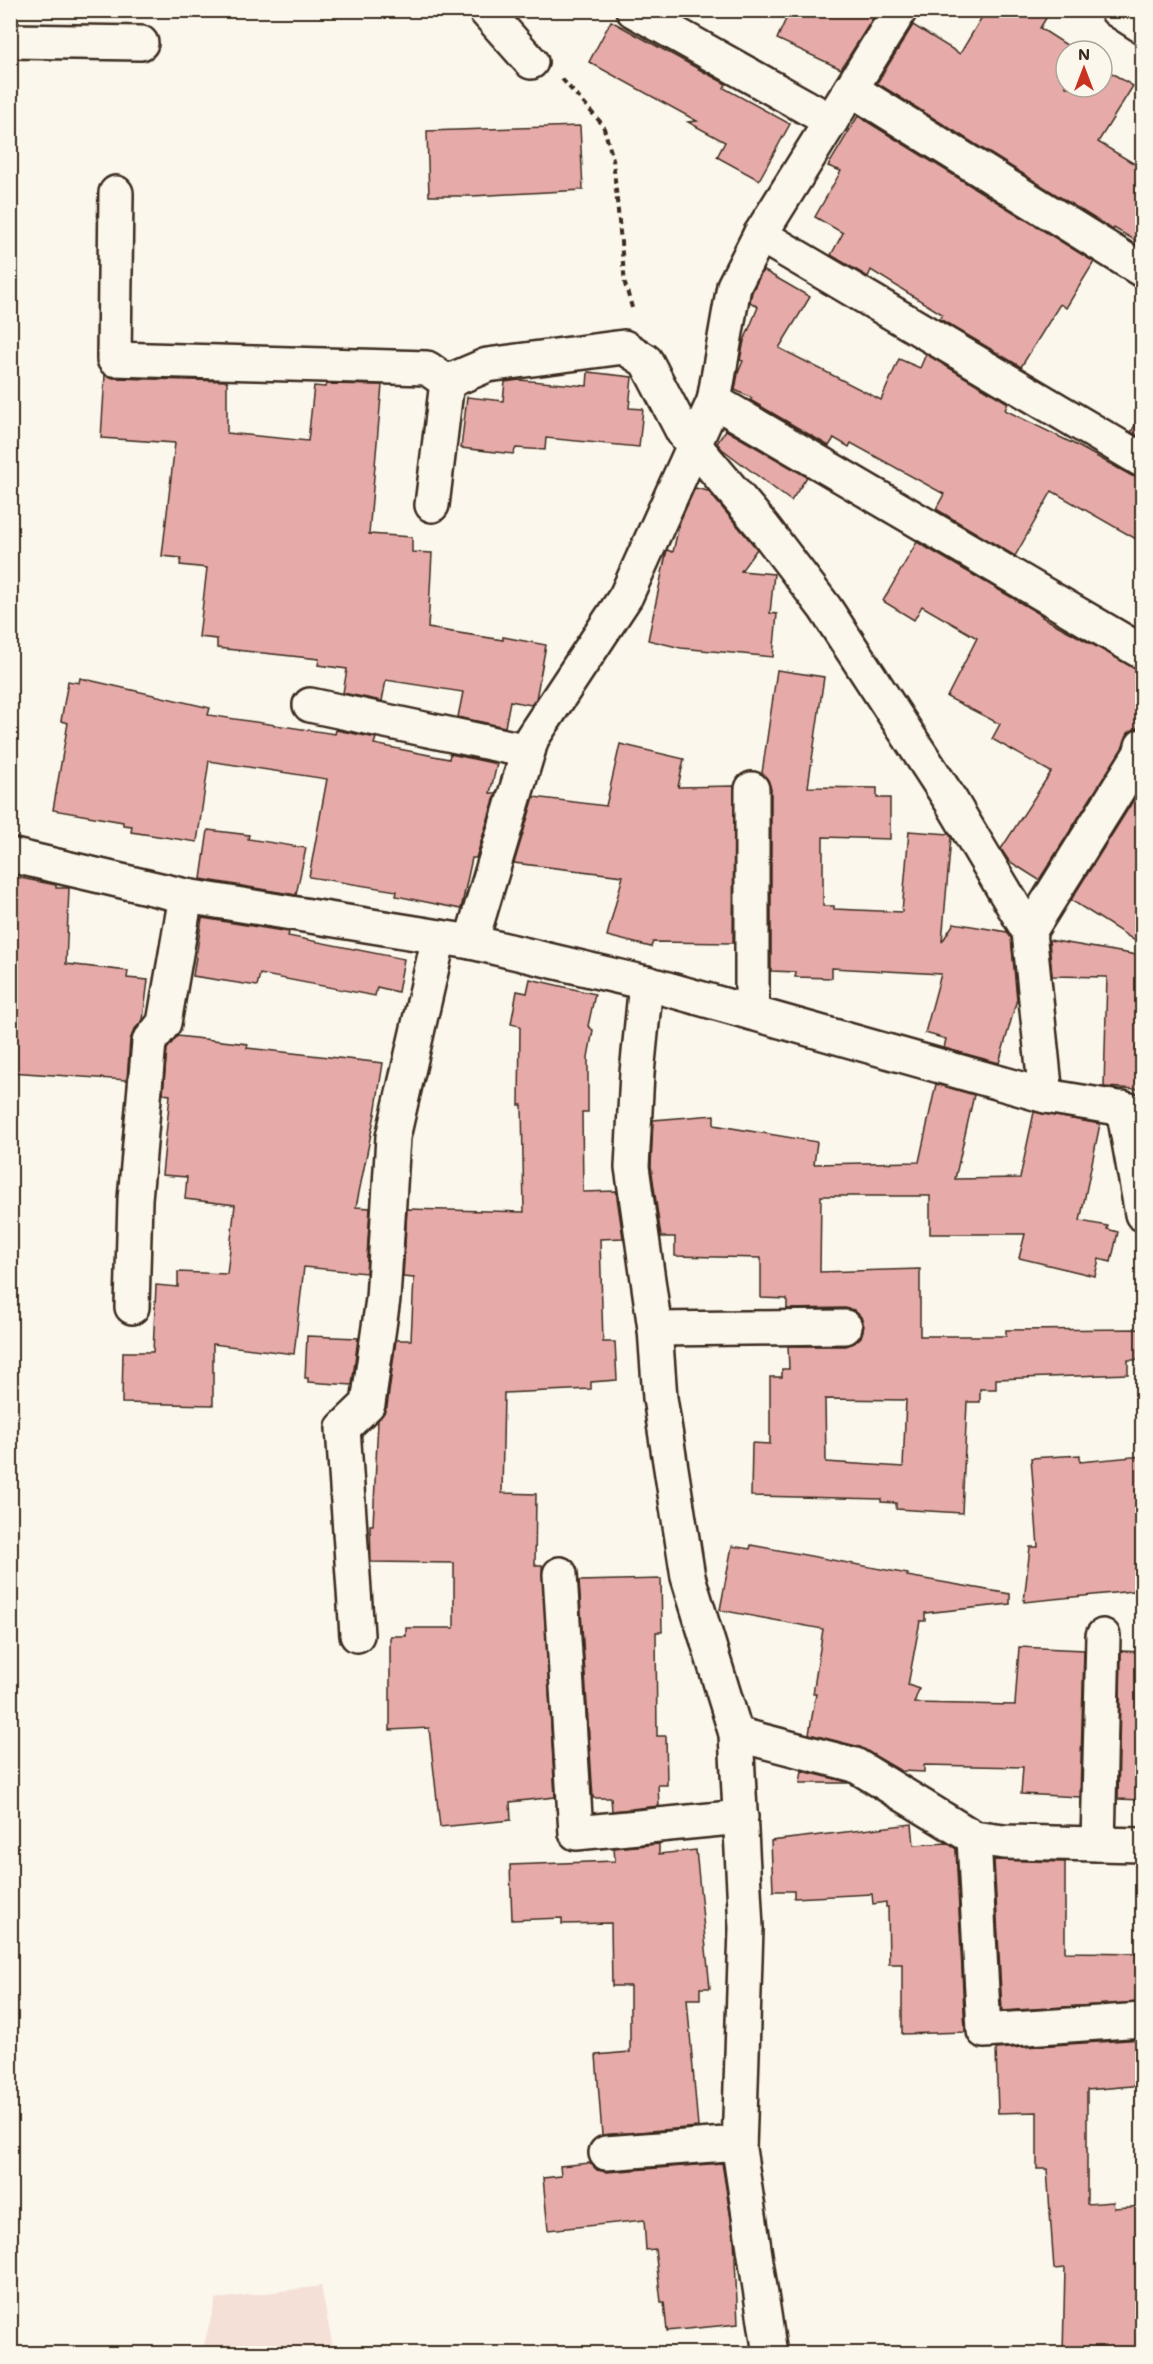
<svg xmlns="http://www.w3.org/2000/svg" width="1153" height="2364" viewBox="0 0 1153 2364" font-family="Mali,sans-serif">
<rect width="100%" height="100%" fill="#fbf7ec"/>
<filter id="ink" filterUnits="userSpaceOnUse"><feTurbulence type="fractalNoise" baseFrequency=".0167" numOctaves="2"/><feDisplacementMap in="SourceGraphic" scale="12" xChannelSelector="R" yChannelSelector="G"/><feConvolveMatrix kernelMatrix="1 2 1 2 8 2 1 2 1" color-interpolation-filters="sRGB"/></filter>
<g filter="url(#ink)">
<path fill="#f5e0d8" d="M321 2286 334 2353H203V2348L216 2299Z"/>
<g fill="#e6aba8" stroke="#3b2a1e" stroke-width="1.5" fill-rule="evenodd">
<path d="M790 10H878L841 69 777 39Z"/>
<path d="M986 10H1051L1040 28 1076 51H1066V87H1102V67L1133 86 1098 142 1143 169V245L1114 228 1113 230 877 83 913 25 960 54Z"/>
<path d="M611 21 726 84 724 88 790 124 759 180 717 157 725 142 688 122 697 121 589 62Z"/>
<path d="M858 116 1094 262 1066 308 1060 304 1021 367 940 319 942 314 871 270 868 277 831 255 843 233 815 217 841 171 828 166Z"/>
<path d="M580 126 583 190 472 196H429L427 131Z"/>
<path d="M763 270 810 297 779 348 881 400 899 359 920 368 926 354 1008 403 1005 410 1076 445 1132 476 1143 479V543L1052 491 1015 556 936 509 944 494 851 443 849 447 834 438 829 446 750 400 752 398 735 390 738 373 743 361 740 360 744 341 758 307 750 302 752 292Z"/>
<path d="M588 372 632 377 629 408 643 409 639 447 546 438 545 450 516 448 513 454 461 448 467 397 503 401 505 382 519 380 587 386Z"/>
<path d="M105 375 113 378 227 381V433L308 441 314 386 325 387 326 384 382 385 369 534 412 537V552L432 553 428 628 503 640V637L546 645 536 699 531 705 510 701 505 727 458 717 463 692 386 680 382 701 343 693 347 669 318 665 319 659 217 648V639L199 637 207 568 180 565 181 558 162 556 175 443 101 438Z"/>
<path d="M1143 412V439L1131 432Z"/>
<path d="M726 430 807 477 791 501 722 449 717 443Z"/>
<path d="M695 488 708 491 757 549 741 571 774 574 770 613 777 614 773 657 681 648 648 640 666 554 667 550 673 552 680 521Z"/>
<path d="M917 542 1043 616 1042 617 1143 672V728H1136L1128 733 1123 747 1039 880 1009 861 1001 849 1051 772 992 739 1000 724 947 697 977 638 922 606 914 620 883 601Z"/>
<path d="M777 670 824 677 808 787 877 788V798H890V839L823 837V906H834V909L902 912 909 831 949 834 951 837 942 942 954 923 1007 932 1011 938 1017 999 999 1063 944 1048 946 1039 925 1033 941 974 832 968V978L795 977 796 972 771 971V789L768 780 762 773Z"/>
<path d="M80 678 210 708 208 715 335 734 336 730 376 738 374 744 449 759 450 754 497 764 490 793H496L476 858H472L461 909 396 896 397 891 309 877 327 779 209 761 197 842 131 832 132 826 123 825V822L53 810 68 723 61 721 68 681 79 683Z"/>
<path d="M620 744 684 759 678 787 734 786 733 943 653 942 651 947 607 936 623 876 514 863 534 797 606 806Z"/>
<path d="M1143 785V946L1071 900Z"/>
<path d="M208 830 249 835 248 839 306 848 296 895 201 879Z"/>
<path d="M10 876 56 885V888H69L66 964 128 971 127 978 148 980 143 1020 134 1030 130 1040 127 1080 10 1072Z"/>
<path d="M202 918 289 932 288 936 404 959 398 992 377 987 375 996 260 974 257 986 193 976Z"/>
<path d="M1049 940 1143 956 1139 1089 1104 1087 1107 977 1052 976Z"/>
<path d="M530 979 595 994 588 1026 593 1030 588 1057V1112H582L583 1192 616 1191 623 1238 600 1239 603 1342H615L617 1380 591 1382V1389L504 1393 502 1493 536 1494 535 1565H542L555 1797 510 1802 511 1820 440 1827 429 1728 390 1730V1636H406V1628H454V1563L371 1562 370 1525H373L378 1420 387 1407 396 1340H411L414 1278 403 1277 407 1209 524 1212 522 1105H519L520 1026 511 1024 517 991 527 993Z"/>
<path d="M177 1036 248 1044 247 1048 383 1063 375 1114 356 1207 370 1208 366 1273 304 1267 294 1354 213 1344V1405L122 1403 123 1352H153L156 1285 178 1287V1272L227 1274 235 1205 185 1199 187 1177 162 1175 170 1095 163 1094 167 1049Z"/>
<path d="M936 1084 974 1095 955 1179 1020 1178 1034 1112 1100 1124 1080 1221 1108 1226 1107 1229 1118 1232 1111 1262 1099 1259 1095 1276 1019 1258 1025 1234H930V1196H821L820 1272 920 1269V1336H1006V1330L1143 1329V1360H1128V1374L996 1379V1389H980V1402H967L962 1513 896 1509V1503L881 1502V1499L751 1496 752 1443 770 1444V1377H782V1369H789L788 1346H846L854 1343 861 1337 864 1326 861 1317 854 1310 845 1308 787 1309V1299L761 1298V1258L675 1256V1237H661L651 1166 653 1120 714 1115V1125L817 1142 814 1164 919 1162ZM825 1399 906 1400 903 1467 826 1462Z"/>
<path d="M307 1336 358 1338 352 1385 308 1382V1378H305Z"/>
<path d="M1080 1455V1462L1143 1456V1590L1024 1602 1030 1547H1038L1031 1458Z"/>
<path d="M751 1545 908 1574 907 1576 1010 1594V1604L925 1613V1621H920L908 1685 919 1689 914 1703 1015 1705 1019 1647 1084 1650 1080 1797 1021 1794 1023 1767 924 1765V1772L901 1771 860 1747 809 1734 816 1694H813L823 1629 720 1610 732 1546 750 1549Z"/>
<path d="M661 1579 662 1632H656L657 1736H666L667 1785H658L659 1806 612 1811 611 1798H593L579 1581Z"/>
<path d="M1121 1651 1143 1652V1800L1118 1799Z"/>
<path d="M802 1771 848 1782V1783H800Z"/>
<path d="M912 1824 914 1845 947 1843 956 1849 965 2032 902 2034V1964H889L888 1907H886V1902L873 1904 872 1894 794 1898V1891H773L771 1841Z"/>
<path d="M659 1844V1854L696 1850 710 1988H700V1999H687L698 2127 602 2135 596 2055 630 2052V1986H612L611 1923 562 1924V1918L512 1920 510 1865 615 1861 614 1848Z"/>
<path d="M994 1860 1065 1862V1952L1143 1953V2002L1002 2011Z"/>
<path d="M1143 2039V2085L1087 2090V2204L1113 2202 1114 2208 1143 2206V2354H1063L1065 2268 1054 2269 1047 2169H1037V2112L998 2113 996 2049Z"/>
<path d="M590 2163 597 2170 607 2172 722 2163 734 2238 738 2324 667 2331 664 2302H661L655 2249 646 2250 644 2220 548 2230 543 2178 561 2176 560 2166Z"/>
</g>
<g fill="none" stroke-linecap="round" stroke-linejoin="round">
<defs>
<g id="minor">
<path d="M485 10 531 62"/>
<path d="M633 10 831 121"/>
<path d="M1117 10 1142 26"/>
<path d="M10 41 141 43"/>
<path d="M851 89 1142 270"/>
<path d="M116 193 114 359 427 368 447 382"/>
<path d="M760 235 1142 460"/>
<path d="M447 382 487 365 624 347 646 361 683 432 764 528 825 608 951 801 1029 932 1046 1096"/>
<path d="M714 401 1142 652"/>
<path d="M432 505 447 382"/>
<path d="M310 705 528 751"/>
<path d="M752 789V1013"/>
<path d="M10 855 186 896 471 942 646 983 1046 1096 1142 1112"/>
<path d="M1029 932 1140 754 1142 746"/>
<path d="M471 942 532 738 626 596 714 401 734 286 760 235 900 10"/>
<path d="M646 983 637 1073 632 1167 655 1329 660 1398 688 1577 736 1734 746 1928 739 2149 770 2354"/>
<path d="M1123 1108 1142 1214"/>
<path d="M132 1307 135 1199 149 1042 164 1023 186 896"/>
<path d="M655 1329 845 1327"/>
<path d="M560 1574 576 1833 741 1817"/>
<path d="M357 1635 343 1428 368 1404 383 1299 393 1137 439 937"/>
<path d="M736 1734 855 1765 974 1838 1004 1842 1142 1845"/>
<path d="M974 1838 984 2031 1142 2020"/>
<path d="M1098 1844 1103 1636"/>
<path d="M606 2153 739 2143"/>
</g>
</defs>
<use href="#minor" stroke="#3b2a1e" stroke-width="38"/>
<path stroke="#3b2a1e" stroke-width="4" stroke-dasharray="6 4.5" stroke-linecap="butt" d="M562 79 603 125 613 159 625 284 633 311"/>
<use href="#minor" stroke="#fbf7ec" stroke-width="33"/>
</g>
</g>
<rect width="1153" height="2364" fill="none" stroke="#fbf7ec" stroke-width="36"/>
<rect x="18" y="18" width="1117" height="2328" fill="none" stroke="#3b2a1e" stroke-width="2" filter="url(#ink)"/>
<g transform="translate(1084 69)"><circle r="28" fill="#fbf7ec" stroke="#aea59a" stroke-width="1.5"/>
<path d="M0-4.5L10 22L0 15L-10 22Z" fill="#c8321e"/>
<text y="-9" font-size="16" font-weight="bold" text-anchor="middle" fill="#3b2a1e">N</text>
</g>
</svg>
